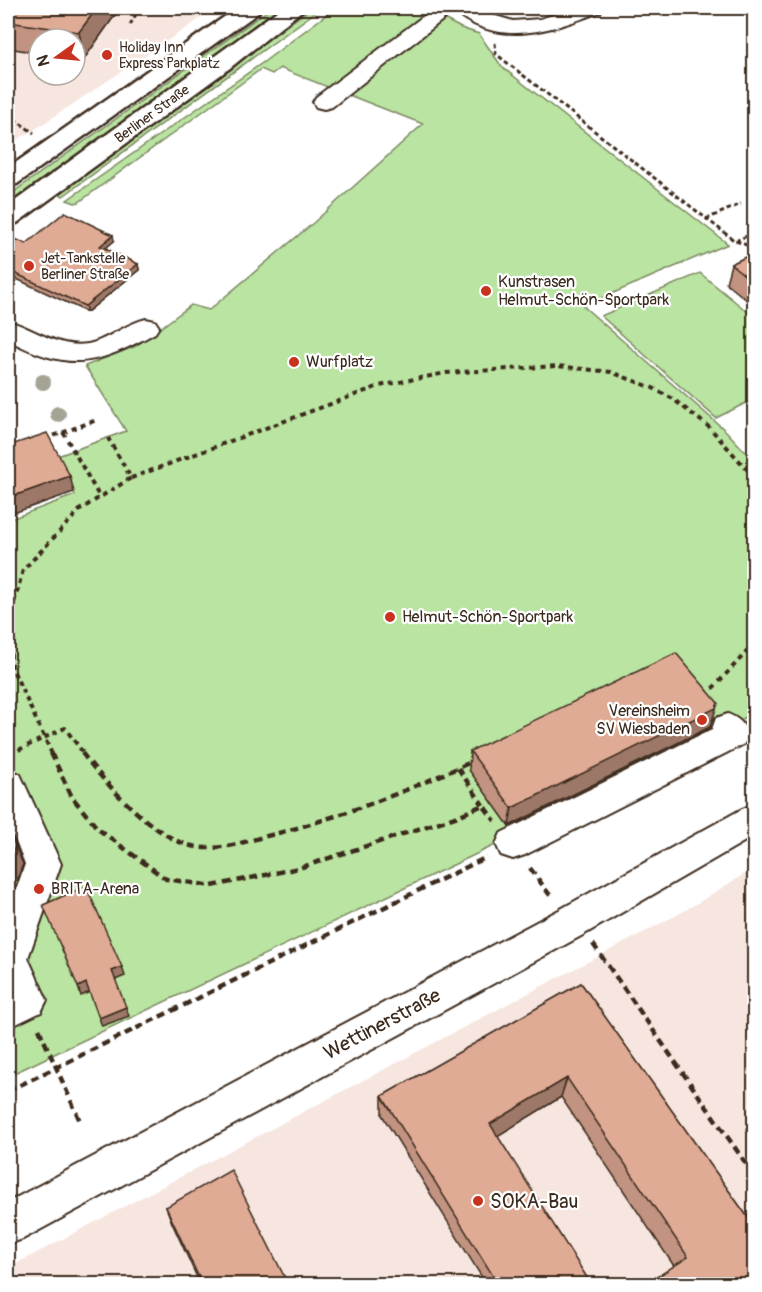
<svg xmlns="http://www.w3.org/2000/svg" width="762" height="1292" viewBox="0 0 762 1292" font-family="Pangolin,sans-serif">
<rect width="100%" height="100%" fill="#fff"/>
<filter id="ink" filterUnits="userSpaceOnUse"><feTurbulence type="fractalNoise" baseFrequency=".0167" numOctaves="2"/><feDisplacementMap in="SourceGraphic" scale="12" xChannelSelector="R" yChannelSelector="G"/><feConvolveMatrix kernelMatrix="1 2 1 2 8 2 1 2 1" color-interpolation-filters="sRGB"/></filter>
<g filter="url(#ink)">
<g fill="#f6e6df" fill-rule="evenodd">
<path d="M8 8H212L194 23 34 130 8 145ZM39 39H75V75H39Z"/>
<path d="M754 868V1284H8V1268L686 910Z"/>
</g>
<g fill="#bae4a1" stroke="#7a8760" stroke-width="1.5">
<path d="M271 8H280L8 204V196Z"/>
<path d="M311 8H321L63 196 60 194 61 192Z"/>
<path d="M335 8H432L330 88 280 68 272 74 261 69 79 202 75 203 67 200 265 61Z"/>
<path d="M442 18 461 28 479 34 502 67 728 244 583 306 726 431 754 461V712L728 728 508 839 8 1076V520L75 495 55 457 126 431 85 366 136 346 191 305 209 310 312 224 423 124 346 94Z"/>
<path d="M700 273 754 317V399L716 418 601 316Z"/>
</g>
<g fill="none" stroke-linecap="round" stroke-linejoin="round">
<defs>
<g id="minor">
<path d="M434 8H477L489 14 513 21 540 19 575 8H603L600 12C553 30 498 49 454 11L332 107 324 109 316 107 313 102 316 97Z"/>
<path d="M146 319 155 321 159 327 155 333C96 366 70 372 8 340V321C39 330 65 354 98 341 115 334 129 323 146 319Z"/>
<path d="M728 714C740 719 743 723 749 734L744 744 525 855 513 859 501 855 496 844 501 833 712 729 716 718Z"/>
<path d="M8 770 20 774 61 864 28 958 47 1000 41 1012 8 1028V914L25 864 8 822Z"/>
<path d="M754 804V836L583 935 23 1239 8 1244V1202L557 911 742 809Z"/>
</g>
<g id="major">
<path d="M237 8H261L258 13 17 184 8 186V168Z"/>
<path d="M281 8H305L230 68 17 223 8 226V206Z"/>
</g>
</defs>
<use href="#minor" stroke="#3b2a1e" stroke-width="4"/>
<use href="#major" stroke="#3b2a1e" stroke-width="5"/>
<g stroke="#3b2a1e" stroke-width="3" stroke-dasharray="4.5 3" stroke-linecap="butt">
<path d="M130 25 136 14"/>
<path d="M495 43 496 54 735 241 754 233"/>
<path d="M8 115 34 133"/>
<path d="M706 219 741 204"/>
<path d="M736 241 754 248"/>
</g>
<g stroke="#3b2a1e" stroke-width="4" stroke-dasharray="5 4.5" stroke-linecap="butt">
<path d="M63 432 99 496"/>
<path d="M45 439 97 420"/>
<path d="M131 478 379 386 446 373 557 366 611 372 653 388 673 399 709 427 754 477"/>
<path d="M704 693 714 687 754 644"/>
<path d="M10 754 65 728 84 754"/>
<path d="M52 754 12 668 8 625 23 570 81 509 131 478 108 438"/>
</g>
<g stroke="#3b2a1e" stroke-width="4.5" stroke-dasharray="8 5" stroke-linecap="butt">
<path d="M51 753 72 797 98 829 166 879 212 886 299 868 458 816 483 805 495 821"/>
<path d="M82 753C105 783 154 838 192 846 215 852 241 843 263 837 336 819 405 792 473 761"/>
<path d="M8 755 13 753"/>
<path d="M458 768 483 805"/>
<path d="M530 868 552 898"/>
<path d="M593 944 754 1175"/>
<path d="M39 1029 80 1121"/>
<path d="M8 1091 487 857"/>
</g>
<use href="#minor" fill="#fff" fill-rule="evenodd"/>
<use href="#major" fill="#fff" fill-rule="evenodd"/>
</g>
<g fill="#a5a395">
<circle cx="43" cy="382" r="8"/>
<circle cx="58" cy="414" r="8"/>
</g>
<g fill="#c19380" stroke="#3b2a1e" stroke-width="1.5">
<path d="M8 8H158L155 13 120 8 84 59 75 58V39H39V53L8 48Z"/>
<path d="M8 236 26 244 114 241 105 248 138 264 139 270 87 312 8 275Z"/>
<path d="M754 253V306L726 283 731 264Z"/>
<path d="M710 727 509 826 469 770 470 751Z"/>
<path d="M581 983 754 1226 674 1266 561 1097 497 1136 591 1284H486L382 1115V1096Z"/>
<path d="M166 1207 288 1284H200L172 1223Z"/>
</g>
<g fill="#9d7868" stroke="#3b2a1e" stroke-width="1.5">
<path d="M97 8H120L84 59 79 32Z"/>
<path d="M154 8H158L155 13Z"/>
<path d="M113 235 114 241 101 252 100 246Z"/>
<path d="M138 264 139 270 87 312 85 306Z"/>
<path d="M70 476 74 492 8 515V498Z"/>
<path d="M718 703 710 727 509 826 512 808Z"/>
<path d="M15 846 23 864 17 880 8 884V863Z"/>
<path d="M122 967 125 976 115 980 112 971Z"/>
<path d="M86 983 90 992 81 996 78 987Z"/>
<path d="M126 1007 129 1016 102 1026 99 1018Z"/>
<path d="M567 1078 561 1097 486 1143 490 1124Z"/>
</g>
<g fill="#e0ab95" stroke="#3b2a1e" stroke-width="1.5">
<path d="M8 8H97L79 32 8 22Z"/>
<path d="M65 212 113 235 100 246 138 264 85 306 8 270V236L26 244Z"/>
<path d="M754 253V283L731 264Z"/>
<path d="M47 433 70 476 8 498V446Z"/>
<path d="M676 653 718 703 716 708 512 808 470 751Z"/>
<path d="M8 826 15 846 10 862 8 863Z"/>
<path d="M86 886 122 967 112 971 126 1007 99 1018 86 983 78 987 43 905Z"/>
<path d="M581 983 754 1226V1284H646L688 1257 567 1078 490 1124 591 1284H498L382 1096Z"/>
<path d="M231 1170 288 1284H202L166 1207Z"/>
</g>
</g>
<g fill="#c8321e" stroke="#fff" stroke-width="2">
<circle cx="107" cy="55" r="6"/>
<circle cx="29" cy="266" r="6"/>
<circle cx="486" cy="291" r="6"/>
<circle cx="294" cy="362" r="6"/>
<circle cx="390" cy="617" r="6"/>
<circle cx="702" cy="720" r="6"/>
<circle cx="39" cy="889" r="6"/>
<circle cx="478" cy="1201" r="6"/>
</g>
<g text-anchor="middle" dominant-baseline="central" stroke-width="4.5" stroke-linejoin="round" paint-order="stroke">
<g font-size="14" fill="#3b2a1e" stroke="#fff" text-anchor="start">
<text x="119" y="47">Holiday Inn<tspan x="119" dy="16">Express Parkplatz</tspan></text>
<text x="41" y="258">Jet-Tankstelle<tspan x="41" dy="16">Berliner Straße</tspan></text>
</g>
<g font-size="14" fill="#3b2a1e" stroke="#fff">
<text transform="translate(152 114) rotate(-36)">Berliner Straße</text>
</g>
<g font-size="16" fill="#3b2a1e" stroke="#fff" text-anchor="start">
<text x="498" y="282">Kunstrasen<tspan x="498" dy="18">Helmut-Schön-Sportpark</tspan></text>
<text x="306" y="362">Wurfplatz</text>
<text x="402" y="617">Helmut-Schön-Sportpark</text>
<text x="690" y="711" text-anchor="end">Vereinsheim<tspan x="690" dy="18">SV Wiesbaden</tspan></text>
<text x="51" y="889">BRITA-Arena</text>
</g>
<g font-size="20" fill="#3b2a1e" stroke="#fff">
<text transform="translate(382 1024) rotate(-28)">Wettinerstraße</text>
</g>
<g font-size="20" fill="#3b2a1e" stroke="#fff" text-anchor="start">
<text x="490" y="1201">SOKA-Bau</text>
</g>
</g>
<rect width="762" height="1292" fill="none" stroke="#fff" stroke-width="30"/>
<rect x="15" y="15" width="732" height="1262" fill="none" stroke="#3b2a1e" stroke-width="2" filter="url(#ink)"/>
<g transform="translate(57 57) rotate(255)"><circle r="28" fill="#ffffff" stroke="#b1aaa5" stroke-width="1.5"/>
<path d="M0-4.5L10 22L0 15L-10 22Z" fill="#c8321e"/>
<text y="-9" font-size="16" font-weight="bold" text-anchor="middle" fill="#3b2a1e">N</text>
</g>
</svg>
